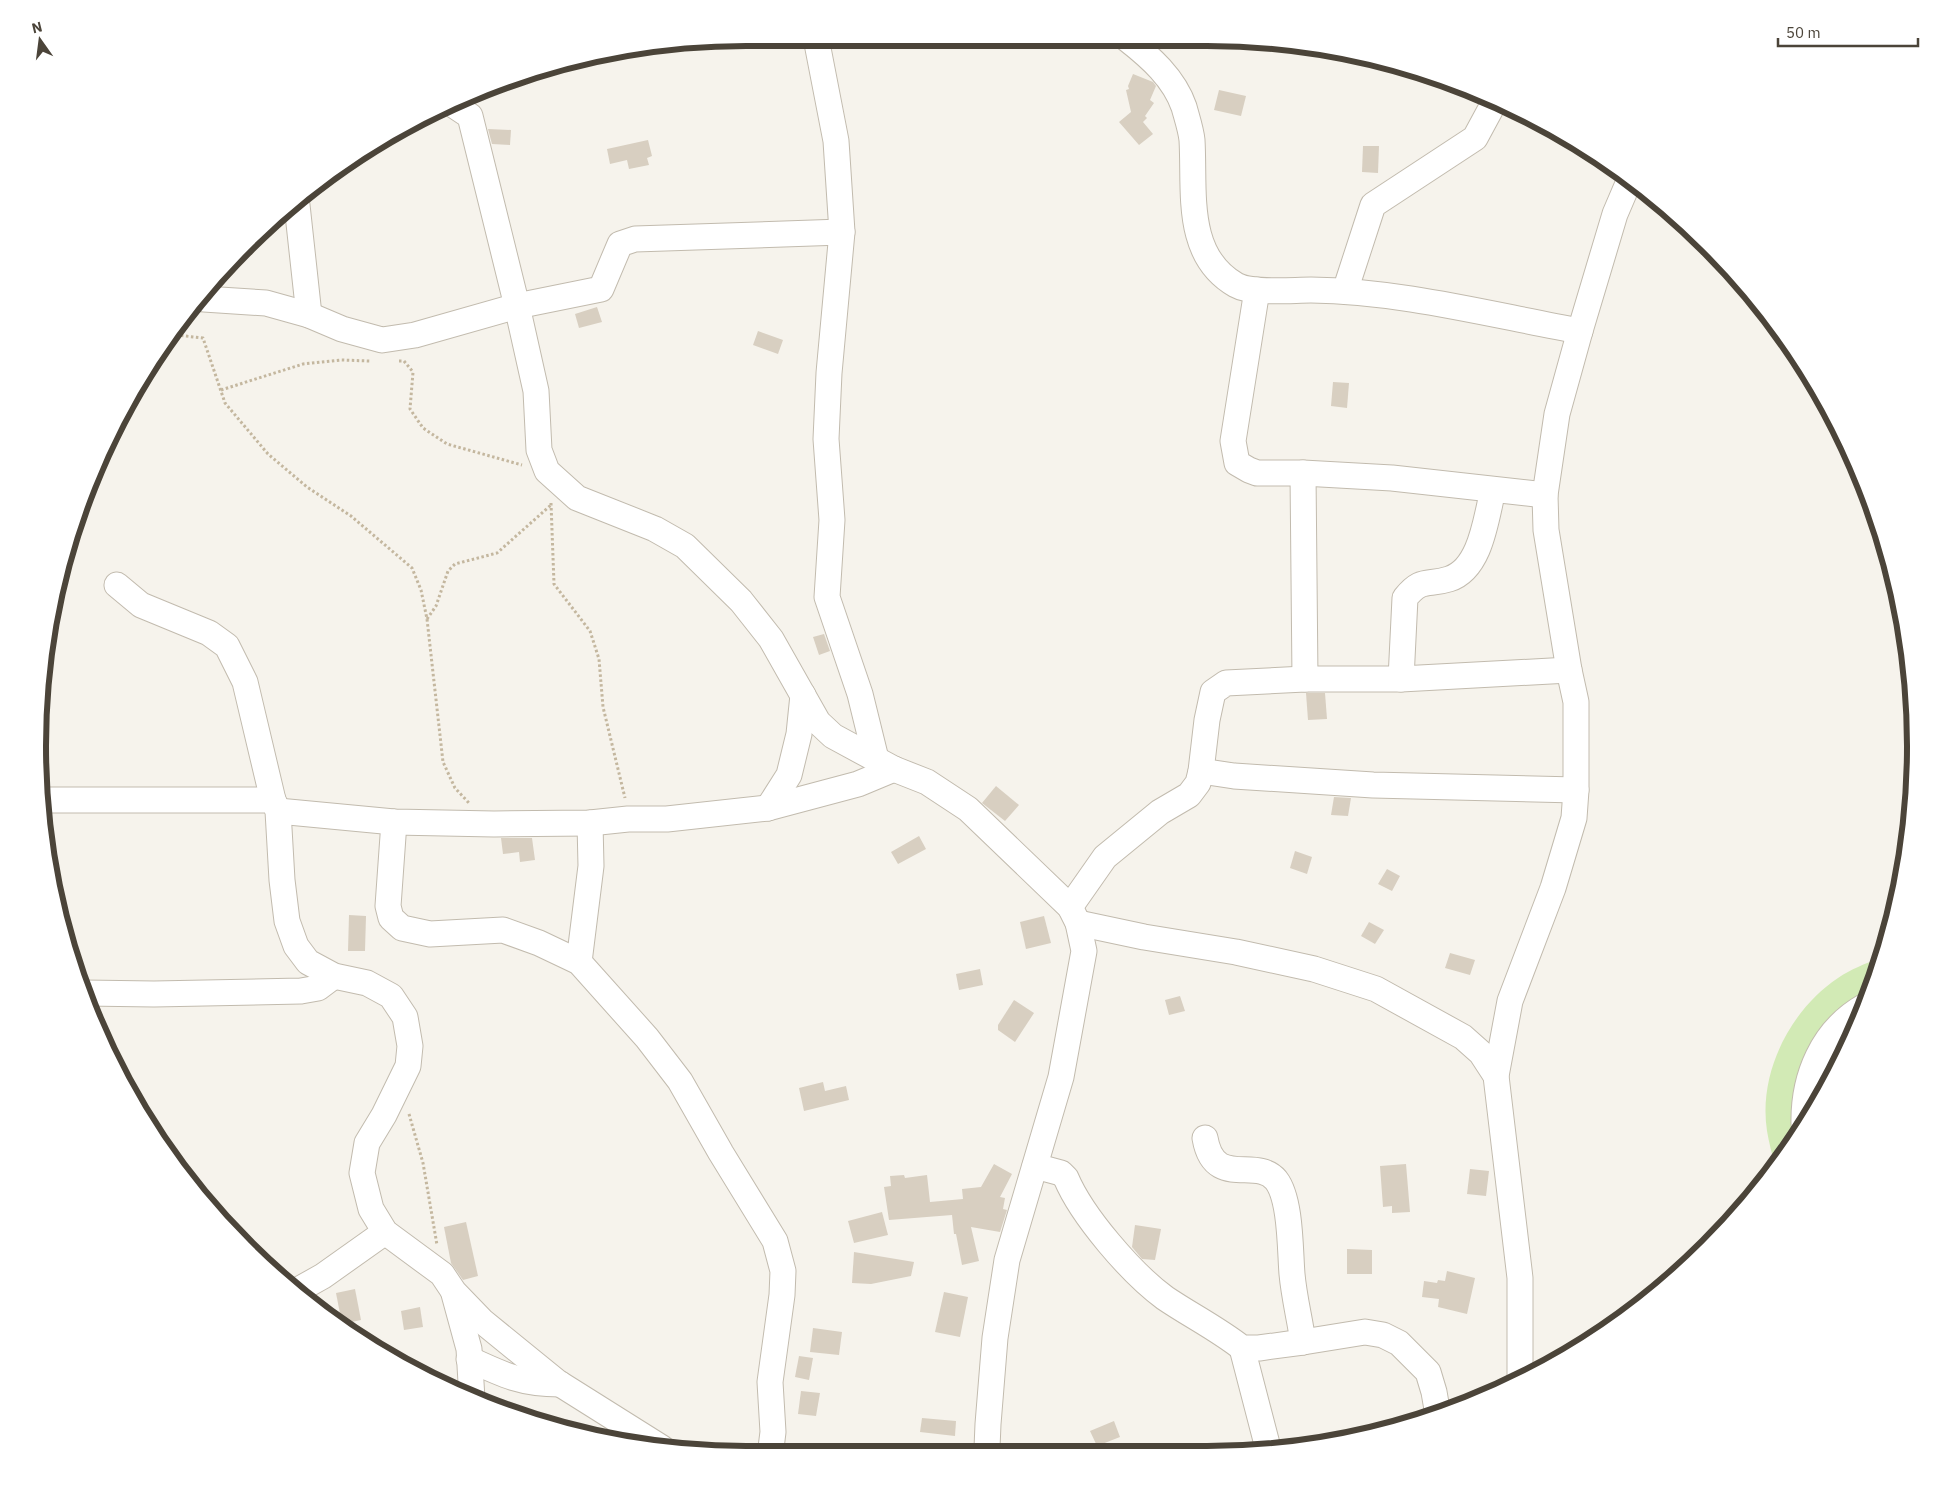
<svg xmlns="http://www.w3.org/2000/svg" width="1953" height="1492" viewBox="0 0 1953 1492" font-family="'IBM Plex Sans',sans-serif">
<rect width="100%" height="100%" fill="#f6f3ec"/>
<path fill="#d2eab5" d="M1879 958 1861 1017 1796 1140 1775 1165C1772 1154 1769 1143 1767 1131 1758 1073 1790 1010 1838 978 1851 969 1865 964 1879 958Z"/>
<g fill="#d8cfc1">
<path d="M1133 74 1153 82 1156 86 1150 100 1154 103 1145 116 1147 118 1143 122 1153 134 1139 145 1119 122 1131 112 1126 90 1129 89 1128 86Z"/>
<path d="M1219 90 1246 96 1241 116 1214 110Z"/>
<path d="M488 129 511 130 510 145 492 144Z"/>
<path d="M648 140 652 156 647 158 649 165 629 169 627 160 610 164 607 149Z"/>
<path d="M1363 146H1379L1378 173 1362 172Z"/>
<path d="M597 307 602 322 579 328 575 314Z"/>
<path d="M758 331 783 340 778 354 753 345Z"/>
<path d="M1333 382 1349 383 1347 408 1331 406Z"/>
<path d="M824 634 830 651 819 655 813 637Z"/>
<path d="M1306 693H1325L1327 719 1308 720Z"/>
<path d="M996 786 1019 805 1005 821 982 803Z"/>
<path d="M1334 797 1351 798 1348 816 1331 815Z"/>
<path d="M919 836 926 849 898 864 891 852Z"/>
<path d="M501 838H532L535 860 520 862 519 852 503 854Z"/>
<path d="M1295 851 1312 857 1307 874 1290 868Z"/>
<path d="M1387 869 1400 876 1392 891 1378 884Z"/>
<path d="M349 915 366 916 365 951H348Z"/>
<path d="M1044 916 1051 943 1026 949 1020 922Z"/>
<path d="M1369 922 1384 930 1375 944 1361 936Z"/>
<path d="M1450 953 1475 960 1470 975 1445 968Z"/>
<path d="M980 969 983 985 959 990 956 974Z"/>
<path d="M1180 996 1185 1011 1169 1015 1165 1000Z"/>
<path d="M1014 1000 1034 1013 1015 1042 998 1030V1025Z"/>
<path d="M823 1082 825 1091 846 1086 849 1100 804 1111 799 1088Z"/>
<path d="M994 1164 1012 1174 1000 1197 1005 1198 1003 1209 1007 1210 1000 1232 971 1227 979 1261 962 1265 956 1234H954L952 1215 889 1220 884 1187 891 1186 890 1176 904 1175 905 1178 927 1175 930 1202 963 1199 962 1189 981 1187Z"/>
<path d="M1406 1164 1410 1212 1392 1213V1206L1383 1207 1380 1166Z"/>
<path d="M1470 1169 1489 1171 1486 1196 1467 1194Z"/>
<path d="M882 1212 888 1235 854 1243 848 1221Z"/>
<path d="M466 1222 478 1276 463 1280 451 1263 444 1227Z"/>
<path d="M1135 1225 1161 1229 1155 1260 1142 1259 1132 1247Z"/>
<path d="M1347 1249 1372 1250V1274H1347Z"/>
<path d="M854 1252 914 1262 911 1276 871 1284 852 1283Z"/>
<path d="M1447 1271 1475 1278 1467 1314 1438 1307 1439 1299 1422 1297 1424 1281 1437 1283 1438 1280 1445 1281Z"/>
<path d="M355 1289 361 1320 342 1324 336 1293Z"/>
<path d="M944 1292 968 1297 960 1337 935 1332Z"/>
<path d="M420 1307 423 1327 404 1330 401 1311Z"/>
<path d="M813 1328 842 1332 839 1355 810 1352Z"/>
<path d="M799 1356 813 1358 809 1380 795 1377Z"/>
<path d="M801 1391 820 1393 816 1416 798 1414Z"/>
<path d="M922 1418 956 1421 955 1436 920 1432Z"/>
<path d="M1114 1421 1120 1437 1097 1446 1090 1431Z"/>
</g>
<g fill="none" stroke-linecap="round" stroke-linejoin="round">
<defs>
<g id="minor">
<path d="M816 38 836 141 842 232 829 373 826 439 832 520 827 597 860 694 876 759"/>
<path d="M1127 39C1150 57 1174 78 1184 107 1187 118 1191 130 1192 140 1195 191 1184 255 1236 285 1252 294 1291 290 1311 290 1401 291 1491 315 1580 331"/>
<path d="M455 106 470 116 517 306 536 391 539 450 547 471 577 498 655 529 685 546 741 601 771 639 818 722 833 736 894 769 927 782 968 809 1070 907 1078 923 1084 951 1061 1077 1007 1260 995 1338 988 1424 987 1448"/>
<path d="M297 205 309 315"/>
<path d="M1257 290 1233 441 1237 463 1249 470 1257 473H1303L1392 478 1545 495"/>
<path d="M1345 291 1373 205 1475 138 1495 101"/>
<path d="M204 299 266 303 309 315 342 329 382 340 415 335 517 306 601 289 620 244 635 239 842 232"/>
<path d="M1303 473 1305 679"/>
<path d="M117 585 141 605 209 633 227 646 245 682 273 800"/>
<path d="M1401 679 1405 598C1422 577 1427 586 1449 579 1481 569 1486 518 1493 490"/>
<path d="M1201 771 1234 776 1373 785 1576 790"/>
<path d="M41 800H273L278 811 282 880 287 921 296 946 308 962 334 976 367 983 391 996 405 1017 410 1046 408 1066 384 1115 367 1143 362 1173 371 1209 385 1232 442 1274 454 1292 482 1321 557 1382 662 1448"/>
<path d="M768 808 789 775 799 734 803 695"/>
<path d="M278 811 394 822 494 824 590 823 628 819H667L768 808 858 784 894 769"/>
<path d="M394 822 388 906 391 918 402 928 430 934 503 930 539 943 579 962 647 1038 680 1081 721 1153 775 1241 783 1271 782 1295 770 1382 773 1432 771 1448"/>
<path d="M1070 907 1105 857 1160 812 1189 795 1198 783 1201 771 1207 720 1213 692 1226 683 1305 679H1401L1569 670"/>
<path d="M1078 923 1144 937 1236 952 1314 969 1376 989 1463 1037 1481 1053 1496 1076"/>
<path d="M579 962 591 866 590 823"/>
<path d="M85 993 154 994 301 991 318 988 334 976"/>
<path d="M1804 1124C1803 1077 1822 1030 1865 1006"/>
<path d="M1205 1138C1214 1190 1256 1156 1276 1180 1291 1199 1290 1250 1292 1274 1294 1297 1300 1320 1303 1342"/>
<path d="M1035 1166 1061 1173 1066 1178C1082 1216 1131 1273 1165 1298 1190 1315 1218 1329 1242 1348H1259L1303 1342 1365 1332 1383 1335 1399 1343 1428 1372 1434 1392 1438 1415"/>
<path d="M298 1290 323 1276 385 1232"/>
<path d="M454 1294 469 1349 472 1399"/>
<path d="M1242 1348 1268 1448"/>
<path d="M469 1359C503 1375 522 1384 560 1384"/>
<path d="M1520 1375V1278L1496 1076 1510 1001 1553 888 1574 818 1576 790V702L1569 670 1546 530 1545 495 1557 414 1580 331 1615 214 1630 179"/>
</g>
</defs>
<use href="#minor" stroke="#c2bbae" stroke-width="27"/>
<g stroke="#c4b79f" stroke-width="3" stroke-dasharray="2.5 2.5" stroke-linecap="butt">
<path d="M176 335 203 338 225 403 268 454 307 487 351 516 412 568 421 590 427 619 443 762 455 788 469 803"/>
<path d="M399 361H404L413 372 410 409 423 428 447 444 522 465"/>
<path d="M221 390 303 364 341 360 370 361"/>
<path d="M551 503 554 584 590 631 599 659 603 707 625 798"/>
<path d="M427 619 436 606 448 571 455 564 497 553 551 505"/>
<path d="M409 1114 423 1163 437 1245"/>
</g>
<use href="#minor" stroke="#fff" stroke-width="25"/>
</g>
<path d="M0 0H1953V1492H0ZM746 46H1207A700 700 0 0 1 1907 746V746A700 700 0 0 1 1207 1446H746A700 700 0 0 1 46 746V746A700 700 0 0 1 746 46Z" fill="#fff" fill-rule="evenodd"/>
<path fill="none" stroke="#4b4439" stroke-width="6" d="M746 46H1207A700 700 0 0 1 1907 746V746A700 700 0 0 1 1207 1446H746A700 700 0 0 1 46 746V746A700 700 0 0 1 746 46Z"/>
<g transform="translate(40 40) rotate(346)" stroke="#ffffff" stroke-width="4" paint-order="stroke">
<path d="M0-4L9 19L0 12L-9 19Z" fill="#4b4439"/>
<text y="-8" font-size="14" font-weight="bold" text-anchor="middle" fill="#4b4439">N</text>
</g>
<path d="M1778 38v8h140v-8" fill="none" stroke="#4b4439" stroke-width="2.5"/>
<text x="1786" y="38" font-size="15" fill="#4b4439" stroke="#ffffff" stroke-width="4" paint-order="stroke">50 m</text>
</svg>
